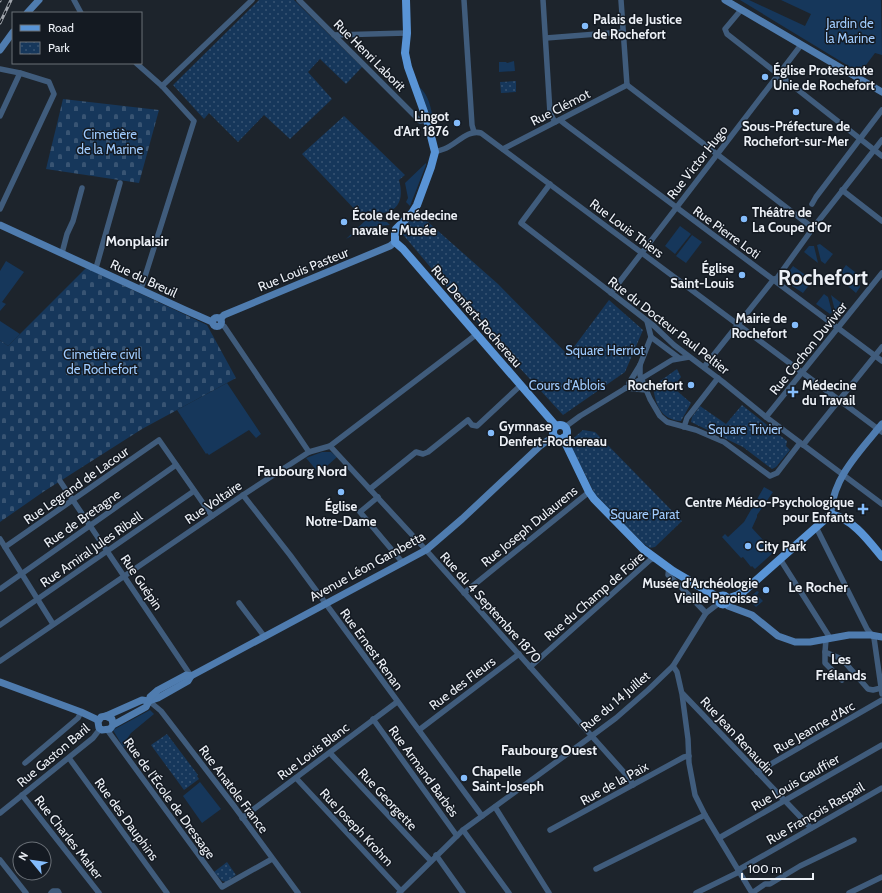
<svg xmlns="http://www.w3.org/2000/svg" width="882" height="893" viewBox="0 0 882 893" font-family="Cabin,sans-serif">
<defs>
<pattern id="cemetery-stones" width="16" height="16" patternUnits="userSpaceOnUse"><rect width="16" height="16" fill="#16375b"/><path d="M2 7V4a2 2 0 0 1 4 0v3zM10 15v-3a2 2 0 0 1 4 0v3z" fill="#385473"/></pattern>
<pattern id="park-dots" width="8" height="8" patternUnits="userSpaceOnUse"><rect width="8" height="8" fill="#16375b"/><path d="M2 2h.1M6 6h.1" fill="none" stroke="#385473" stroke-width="1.8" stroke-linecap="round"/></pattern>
</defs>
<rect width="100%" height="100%" fill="#1d242c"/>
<g fill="#16375b">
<path d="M740 0H749L805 26 811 14 781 0H881L882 55 875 53 860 73Z"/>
<path d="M514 61 515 71 499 72V62H506L507 63Z"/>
<path d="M419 87C430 95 432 113 434 126Z"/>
<path d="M426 163V165L410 206 406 202 408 198 405 183Z"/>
<path d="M368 218 377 221 387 222 390 225 368 227 346 239Z"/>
<path d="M680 226 691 234 675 254 665 246Z"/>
<path d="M692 235 702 242 686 263 676 256Z"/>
<path d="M820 244 833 254 825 264 821 261 817 245Z"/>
<path d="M809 246H814L818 263 804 252Z"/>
<path d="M6 261 24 272 2 302 6 304 0 311V271Z"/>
<path d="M846 265 860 276 858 279 843 278 839 275Z"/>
<path d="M793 266 807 276V277H790L788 273Z"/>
<path d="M790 280H806L810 284 803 293 789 284Z"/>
<path d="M842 281 858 282 860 287 856 293Z"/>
<path d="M824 294 828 297 832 312 830 314 816 304Z"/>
<path d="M831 295 845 306 841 312 835 311Z"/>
<path d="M0 321 20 334 8 346 0 340Z"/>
<path d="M227 383 261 434 256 438 249 430 209 455 207 453 206 454 177 410Z"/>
<path d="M322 452H331L337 457 319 473 306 458Z"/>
<path d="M764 487 773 492 757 515V517L752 528 774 552 755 569 752 566 751 567 743 557 741 558 722 537 725 534 728 537 744 522Z"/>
<path d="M757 591 759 592 757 595 763 601 756 607 749 600 750 597Z"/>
<path d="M150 710 154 714 131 733 127 739 130 743 123 747 113 730Z"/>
<path d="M200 782 221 809 202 823 183 796Z"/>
</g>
<g fill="url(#cemetery-stones)">
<path d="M63 99 159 110 139 183 46 169Z"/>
<path d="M86 268 207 325 236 378 142 429 43 492 0 522V340L8 346Z"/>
</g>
<g fill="url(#park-dots)">
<path d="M259 0H294L362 67 346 84 320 59 308 72 332 99 290 139 264 115 238 142 209 113 204 119 173 85Z"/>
<path d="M516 81V92L501 93 500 82Z"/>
<path d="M344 116 405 175 399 180C406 205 393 218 368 211L360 215 302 154Z"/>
<path d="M416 215H420L498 284 568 355 609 300 643 330 625 372 563 415 468 312 400 231Z"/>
<path d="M677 369 681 377 675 385 676 390 691 403 681 421C660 420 655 403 653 386Z"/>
<path d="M742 405 787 441 786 446 790 450 776 467 772 469 743 447 691 422 692 417 700 406 726 424Z"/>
<path d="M583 430 595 432 682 521 655 547 650 548 643 543 595 494 569 442Z"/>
<path d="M167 734 198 775 197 776 199 779 184 790 151 745Z"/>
<path d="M227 862 236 875 226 882 222 881 214 872Z"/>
</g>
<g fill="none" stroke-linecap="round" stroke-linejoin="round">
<g stroke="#405c7c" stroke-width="5.5">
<path d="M74 0 81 13"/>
<path d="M299 0 420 121 427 120"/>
<path d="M464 0 472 125 474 132"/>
<path d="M543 0 550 113 555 122"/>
<path d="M621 0 627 85"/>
<path d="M741 10 725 29 727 34 882 156"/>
<path d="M334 35 407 33"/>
<path d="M546 38 623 32"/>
<path d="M136 63 162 86 194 121 141 289"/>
<path d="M0 69 20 73 49 82 54 94 0 209"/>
<path d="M627 85 813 228"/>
<path d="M162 86 252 0"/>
<path d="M0 116 20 73"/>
<path d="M560 120 565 124 882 361"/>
<path d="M503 149 627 85"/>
<path d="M435 152C438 151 441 150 444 149 456 145 467 129 481 133L882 432"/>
<path d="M550 184 521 223 654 326 674 345 723 382 766 417 882 504"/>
<path d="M842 190 882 221"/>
<path d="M812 204 816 197 882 110"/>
<path d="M62 253 67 234 73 221 82 188"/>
<path d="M96 268 120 183"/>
<path d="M611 293 801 45"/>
<path d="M221 325 224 326 309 452"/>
<path d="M651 337 679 358"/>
<path d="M640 365V375L650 399 660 416 667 422 696 430 724 442 770 476 777 473 800 443"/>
<path d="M704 367 774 279 777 278 813 228 882 140"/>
<path d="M629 383 640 365 651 337 647 321"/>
<path d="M625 388 646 390"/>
<path d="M766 417 882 273"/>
<path d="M565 427 580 416 672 360 689 357"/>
<path d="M684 427 687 418 718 378"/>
<path d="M803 445 882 347"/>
<path d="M330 446 426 550 630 779 633 785"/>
<path d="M60 481 191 676"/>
<path d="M370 489 416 452 423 454 428 452 468 420 472 425 477 426 521 385"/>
<path d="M243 495 290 555 482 816"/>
<path d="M378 497 360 512 403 563"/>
<path d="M816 527 867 629 874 638 882 694"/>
<path d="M0 539 53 624"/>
<path d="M5 547 159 440 212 516"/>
<path d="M780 559 830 638"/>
<path d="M669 567 668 575 681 587 706 613"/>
<path d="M0 589 176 465"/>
<path d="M464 593 589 492"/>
<path d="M239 603 264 636"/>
<path d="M0 625 194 491"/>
<path d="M826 639 825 652 842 659 868 689 873 690 881 688"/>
<path d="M825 652V663L842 680"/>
<path d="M0 661 243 495 309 452 330 446 477 334"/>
<path d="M673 666 677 672 682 694 688 739 689 763 695 795 705 815 752 893"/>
<path d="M530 667 650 560 655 558"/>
<path d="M683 694 811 828"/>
<path d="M149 701 161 711 234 806 298 893"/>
<path d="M373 719 457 836"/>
<path d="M419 730 519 654"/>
<path d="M108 731 222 887 272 859"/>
<path d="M330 753 431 861"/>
<path d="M69 758 167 893"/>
<path d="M25 763 78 718 81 712"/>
<path d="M757 772 882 700"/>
<path d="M296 778 401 891"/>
<path d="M22 795 99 893"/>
<path d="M495 807 549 893"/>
<path d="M0 813 93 738 100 729"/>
<path d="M242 818 397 702"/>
<path d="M463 830 509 893"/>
<path d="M550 830 684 757 689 756"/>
<path d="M719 838 882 745"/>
<path d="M436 855 463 893"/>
<path d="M0 860 26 893"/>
<path d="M596 869 705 815"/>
<path d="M738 870 882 788"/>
<path d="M51 893 53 891H58L59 893"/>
<path d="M399 893 463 830 589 738 616 718 648 690 673 666 706 613 719 603"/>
<path d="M696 893 739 872"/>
<path d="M752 893 765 884H770L800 866 854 840"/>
<path d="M849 893 882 877"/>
</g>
<g stroke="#4f7caf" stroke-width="7">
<path d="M725 0 882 92"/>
<path d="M27 13 39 0"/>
<path d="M0 50 13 32"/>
<path d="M0 225 185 310 210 321H213"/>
<circle cx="217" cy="322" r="4.5"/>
<path d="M220 319 224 315 390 246 395 242"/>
<path d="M831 514C832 478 861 450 882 424"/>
<path d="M726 604 728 606 752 615 778 636 795 642H810L849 635H871L882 637"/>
<path d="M0 682 81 712 98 720"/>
<path d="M106 716 142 700 149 701 158 698 188 681 191 676"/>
<path d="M113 725 112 719 106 716 101 717 98 722 99 728 102 730 110 729 113 725 146 707 149 701 150 697 158 690 186 675 191 676 426 550 462 519 540 446 554 436"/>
</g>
<g stroke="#5994d6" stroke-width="8">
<path d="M406 0 407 33 405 53 408 67 427 120 435 152 431 167 417 205 412 213 396 229 395 232V242L403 249 556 426"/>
<circle cx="560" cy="432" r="7"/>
<path d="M563 438 589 492 594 499 643 549 673 571 719 598"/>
<circle cx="723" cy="600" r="4.5"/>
<path d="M727 599 738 595 743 592 831 514C854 520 868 540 882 557"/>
</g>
<defs>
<g id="rail">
<path d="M0 1V0"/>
<path d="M0 23 11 0"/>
</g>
</defs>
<use href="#rail" stroke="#9fa4ab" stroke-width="3"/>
<use href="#rail" stroke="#141a22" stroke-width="1.5" stroke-dasharray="4.5" stroke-linecap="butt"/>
</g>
<g fill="#84bcfb" stroke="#141a22" stroke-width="1.5">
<circle cx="585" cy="26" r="4"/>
<circle cx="765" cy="77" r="4"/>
<circle cx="796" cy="112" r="4"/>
<circle cx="457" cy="123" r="4"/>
<circle cx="744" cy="219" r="4"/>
<circle cx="344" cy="222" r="4"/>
<circle cx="742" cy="275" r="4"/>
<circle cx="795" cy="325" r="4"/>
<circle cx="691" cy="385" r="4"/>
<path d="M791 386h4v4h4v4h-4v4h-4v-4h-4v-4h4z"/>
<circle cx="491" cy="433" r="4"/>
<circle cx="341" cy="492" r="4"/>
<path d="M861 503h4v4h4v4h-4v4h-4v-4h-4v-4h4z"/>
<circle cx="748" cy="546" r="4"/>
<circle cx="766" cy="590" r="4"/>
<circle cx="464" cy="778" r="4"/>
</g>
<g text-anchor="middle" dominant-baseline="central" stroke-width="3" stroke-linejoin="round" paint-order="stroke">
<g font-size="13" font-weight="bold" fill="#ecf0f6" stroke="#141a22" text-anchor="start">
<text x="593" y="19">Palais de Justice<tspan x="593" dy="15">de Rochefort</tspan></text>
<text x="773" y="70">Église Protestante<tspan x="773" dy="15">Unie de Rochefort</tspan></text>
<text x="449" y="116" text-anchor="end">Lingot<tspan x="449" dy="15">d'Art 1876</tspan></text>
<text x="796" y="126" text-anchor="middle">Sous-Préfecture de<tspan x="796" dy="15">Rochefort-sur-Mer</tspan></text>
<text x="752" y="212">Théâtre de<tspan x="752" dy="15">La Coupe d'Or</tspan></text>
<text x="352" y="215">École de médecine<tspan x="352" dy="15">navale - Musée</tspan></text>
<text x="734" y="268" text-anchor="end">Église<tspan x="734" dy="15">Saint-Louis</tspan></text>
<text x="787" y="318" text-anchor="end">Mairie de<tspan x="787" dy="15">Rochefort</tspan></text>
<text x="683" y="385" text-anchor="end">Rochefort</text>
<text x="802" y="385">Médecine<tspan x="802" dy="15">du Travail</tspan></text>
<text x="499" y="426">Gymnase<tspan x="499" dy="15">Denfert-Rochereau</tspan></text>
<text x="854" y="502" text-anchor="end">Centre Médico-Psychologique<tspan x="854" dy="15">pour Enfants</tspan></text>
<text x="341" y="506" text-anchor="middle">Église<tspan x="341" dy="15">Notre-Dame</tspan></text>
<text x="756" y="546">City Park</text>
<text x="758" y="583" text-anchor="end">Musée d'Archéologie<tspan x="758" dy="15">Vieille Paroisse</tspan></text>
<text x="472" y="771">Chapelle<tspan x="472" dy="15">Saint-Joseph</tspan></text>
</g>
<g font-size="13" fill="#9fcbfe" stroke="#141a22">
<text x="850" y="23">Jardin de<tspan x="850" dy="15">la Marine</tspan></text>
<text x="110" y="134">Cimetière<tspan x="110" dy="15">de la Marine</tspan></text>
<text x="605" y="350">Square Herriot</text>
<text x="102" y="354">Cimetière civil<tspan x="102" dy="15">de Rochefort</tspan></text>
<text x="567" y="385">Cours d'Ablois</text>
<text x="745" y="429">Square Trivier</text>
<text x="645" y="514">Square Parat</text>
</g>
<g font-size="13" fill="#ecf0f6" stroke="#141a22">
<text transform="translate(370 55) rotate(45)">Rue Henri Laborit</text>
<text transform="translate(560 107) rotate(-27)">Rue Clémot</text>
<text transform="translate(697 162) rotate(-52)">Rue Victor Hugo</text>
<text transform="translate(627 228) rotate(37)">Rue Louis Thiers</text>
<text transform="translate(727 232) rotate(36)">Rue Pierre Loti</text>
<text transform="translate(303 269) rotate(-22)">Rue Louis Pasteur</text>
<text transform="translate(144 278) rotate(25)">Rue du Breuil</text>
<text transform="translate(477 316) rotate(49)">Rue Denfert-Rochereau</text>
<text transform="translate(669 325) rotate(38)">Rue du Docteur Paul Peltier</text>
<text transform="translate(808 348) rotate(-51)">Rue Cochon Duvivier</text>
<text transform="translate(76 485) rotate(-35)">Rue Legrand de Lacour</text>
<text transform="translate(213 502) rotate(-34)">Rue Voltaire</text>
<text transform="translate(82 518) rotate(-35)">Rue de Bretagne</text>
<text transform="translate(529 526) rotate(-39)">Rue Joseph Dulaurens</text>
<text transform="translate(91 549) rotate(-35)">Rue Amiral Jules Ribell</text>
<text transform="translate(367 566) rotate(-29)">Avenue Léon Gambetta</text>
<text transform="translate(142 582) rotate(56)">Rue Guépin</text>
<text transform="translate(594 596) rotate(-41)">Rue du Champ de Foire</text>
<text transform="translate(491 607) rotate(48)">Rue du 4 Septembre 1870</text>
<text transform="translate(372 649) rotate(54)">Rue Ernest Renan</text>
<text transform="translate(462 683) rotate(-37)">Rue des Fleurs</text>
<text transform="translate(615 701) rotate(-40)">Rue du 14 Juillet</text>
<text transform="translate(814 727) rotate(-30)">Rue Jeanne d'Arc</text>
<text transform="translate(738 736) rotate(47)">Rue Jean Renaudin</text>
<text transform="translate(313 751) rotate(-37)">Rue Louis Blanc</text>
<text transform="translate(53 755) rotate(-40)">Rue Gaston Baril</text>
<text transform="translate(424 771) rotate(54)">Rue Armand Barbès</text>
<text transform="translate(795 782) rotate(-30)">Rue Louis Gauffier</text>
<text transform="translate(614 783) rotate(-29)">Rue de la Paix</text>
<text transform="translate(234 789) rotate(53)">Rue Anatole France</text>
<text transform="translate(170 798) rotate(54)">Rue de l'École de Dressage</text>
<text transform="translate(388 799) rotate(47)">Rue Georgette</text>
<text transform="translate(815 813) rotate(-30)">Rue François Raspail</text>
<text transform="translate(127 819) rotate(54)">Rue des Dauphins</text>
<text transform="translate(357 827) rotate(47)">Rue Joseph Krohm</text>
<text transform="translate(69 837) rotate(52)">Rue Charles Maher</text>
</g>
<g font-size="14" font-weight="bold" fill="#ecf0f6" stroke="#141a22">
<text x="137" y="241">Monplaisir</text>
<text x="302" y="471">Faubourg Nord</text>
<text x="818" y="587">Le Rocher</text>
<text x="841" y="659">Les<tspan x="841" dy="16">Frélands</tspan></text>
<text x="549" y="750">Faubourg Ouest</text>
</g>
<g font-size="21" font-weight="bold" fill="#ecf0f6" stroke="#141a22">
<text x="823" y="277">Rochefort</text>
</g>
</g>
<rect x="12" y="12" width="130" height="52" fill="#141a22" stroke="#6a7077"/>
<rect x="20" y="25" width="20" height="6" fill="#5994d6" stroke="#6a7077"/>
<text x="48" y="32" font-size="12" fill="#ecf0f6">Road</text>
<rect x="20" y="42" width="20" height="12" fill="url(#park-dots)" stroke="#6a7077"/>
<text x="48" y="52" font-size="12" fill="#ecf0f6">Park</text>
<g transform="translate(32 861) rotate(299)"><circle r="19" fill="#141a22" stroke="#6a7077"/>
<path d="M0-3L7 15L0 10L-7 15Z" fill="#84bcfb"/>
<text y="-6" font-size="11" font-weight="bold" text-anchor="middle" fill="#ecf0f6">N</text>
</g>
<path d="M742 873v6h71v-6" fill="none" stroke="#ecf0f6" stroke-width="2"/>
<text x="748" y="873" font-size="12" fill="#ecf0f6" stroke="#141a22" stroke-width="3" paint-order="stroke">100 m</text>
</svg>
